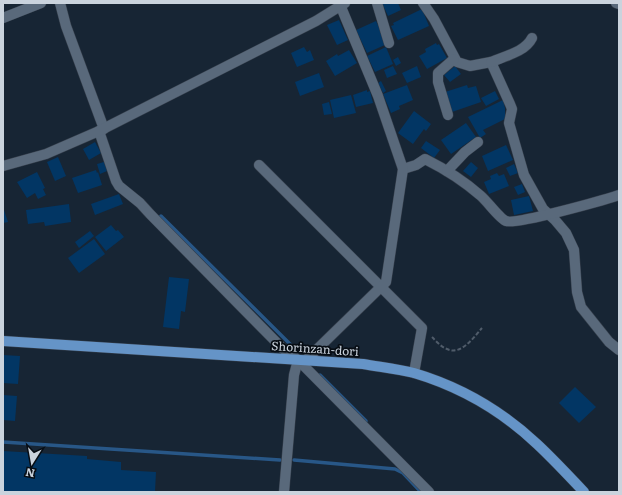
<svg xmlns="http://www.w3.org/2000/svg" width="622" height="495" viewBox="0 0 622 495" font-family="Literata,serif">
<rect width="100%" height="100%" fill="#172534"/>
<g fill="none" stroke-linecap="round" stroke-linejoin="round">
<g stroke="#285787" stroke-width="3.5">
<path d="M161 216 290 344"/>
<path d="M320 375 366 421"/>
<path d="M3 442 280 460"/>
<path d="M294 460 395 469 403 473 421 492"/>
</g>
</g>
<g fill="#023664">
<path d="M382 3H398L401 10 388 16Z"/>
<path d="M422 9 429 26 398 40 391 26 394 25 393 23Z"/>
<path d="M339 20 348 40 337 45 327 25Z"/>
<path d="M376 21 387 44 367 53 356 30Z"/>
<path d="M436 43 437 45 439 44 447 58 427 69 419 56 426 52 425 49Z"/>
<path d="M304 47 307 52 310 50 314 60 297 67 291 53Z"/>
<path d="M386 47 393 64 375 72 367 56Z"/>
<path d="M349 50 357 63 335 76 326 61 337 54 338 56Z"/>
<path d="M398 57 401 63 396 66 393 60Z"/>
<path d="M393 66 397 74 387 78 384 70Z"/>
<path d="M417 66 421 77 407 83 402 73Z"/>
<path d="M455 66 461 74 450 82 444 75Z"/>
<path d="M319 73 324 87 300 96 295 82Z"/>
<path d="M381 81 386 91 383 93 378 83Z"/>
<path d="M407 85 413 100 399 106 400 109 391 113 383 94Z"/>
<path d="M467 85 468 88 476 86 481 102 452 112 445 92Z"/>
<path d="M367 90V92L370 91 373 103 356 107 353 95Z"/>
<path d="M495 91 499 99 486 106 481 98Z"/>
<path d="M351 95 356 113 334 118 330 100Z"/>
<path d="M503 100 505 108V119L483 130 486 134 480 138 468 117Z"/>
<path d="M329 102 332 114 324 115 322 104Z"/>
<path d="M414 111 431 124 426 131 424 129 413 144 398 133Z"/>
<path d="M466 123 476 137 451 154 441 140Z"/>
<path d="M426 141 440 150 434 158 421 148Z"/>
<path d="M95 142 101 153 89 160 83 149Z"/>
<path d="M506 145 513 160 488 171 482 156Z"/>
<path d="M58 157 66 176 55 181 47 162Z"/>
<path d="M104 162 107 171 100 174 97 164Z"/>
<path d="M471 162 478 168 471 177 463 171Z"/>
<path d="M514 164 518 173 510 176 506 168Z"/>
<path d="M96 170 97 173 98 172 102 185 78 193 72 178Z"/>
<path d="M37 172 45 188 43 189 46 195 38 199 35 193 27 198 17 182Z"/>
<path d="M497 173 499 176 504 174 509 186 489 194 484 182 491 179 490 176Z"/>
<path d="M522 184 525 192 518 195 514 187Z"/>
<path d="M119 194 123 204 95 215 91 204Z"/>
<path d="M529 196 533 211 514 215 511 200Z"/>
<path d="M69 204 71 222 45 226 44 222 28 224 26 210Z"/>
<path d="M3 207 8 222 3 223Z"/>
<path d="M111 225 116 231 118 230 124 237 106 251 95 237Z"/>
<path d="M90 231 94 236 79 248 75 242Z"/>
<path d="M94 239 105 254 79 273 68 258Z"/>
<path d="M169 277 189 279 185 312 181 311 179 329 163 327Z"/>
<path d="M3 355 20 356 18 384 3 383Z"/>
<path d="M575 387 596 407 579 423 559 403Z"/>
<path d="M3 395 17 396 15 421 3 420Z"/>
<path d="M3 451 87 456V459L121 462V470L156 472 155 492H3Z"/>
</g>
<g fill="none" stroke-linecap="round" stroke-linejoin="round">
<defs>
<g id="minor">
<path d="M60 3 66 26 104 129"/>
<path d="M377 3 389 43"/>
<path d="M423 3 434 19 457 62 470 66 491 62 510 104 512 109 509 123 524 175 543 209 555 220 566 233 574 250 577 292 581 307 609 342 619 350"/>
<path d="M616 3 619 4"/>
<path d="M3 18 41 3"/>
<path d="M491 62C505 56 525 52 532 38"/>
<path d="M448 115 438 82V73L454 59"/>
<path d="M99 131 116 181 119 186 140 203 150 214 282 348 298 360 429 492"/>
<path d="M259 165 422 328 414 373"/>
<path d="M3 166 46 154 99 131 316 21 345 3"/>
<path d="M403 169 416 165 425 159C445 169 464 181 481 196 487 201 500 219 506 221 516 225 604 200 619 195"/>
<path d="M447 171 465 152 478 142"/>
<path d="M305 361 386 282 403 169 378 96 341 7"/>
<path d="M284 492 294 375 298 360"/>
</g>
<path id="major" d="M3 341 363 364C380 367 398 369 414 373 461 387 502 411 537 444 553 459 569 476 584 492"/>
</defs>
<use href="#minor" stroke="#37404d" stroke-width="11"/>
<use href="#major" stroke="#37404d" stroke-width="11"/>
<path stroke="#505c6a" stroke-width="2" stroke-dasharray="4 2" stroke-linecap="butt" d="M432 337C436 341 441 347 447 349 461 356 474 337 482 328"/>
<use href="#minor" stroke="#59697b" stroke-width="10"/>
<use href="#major" stroke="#6594c7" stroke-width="10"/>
</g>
<g text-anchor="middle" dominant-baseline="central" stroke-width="3.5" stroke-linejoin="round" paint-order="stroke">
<g font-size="12" fill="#cad3dd" stroke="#070d14">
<text transform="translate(315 348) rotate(4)">Shorinzan-dori</text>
</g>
</g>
<rect width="622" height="495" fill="none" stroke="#cad3dd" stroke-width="8"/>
<g transform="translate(32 463) rotate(191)" stroke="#070d14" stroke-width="3" paint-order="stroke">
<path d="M0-3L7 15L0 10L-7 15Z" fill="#cad3dd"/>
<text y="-6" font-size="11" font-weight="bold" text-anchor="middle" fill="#cad3dd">N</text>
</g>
</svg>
